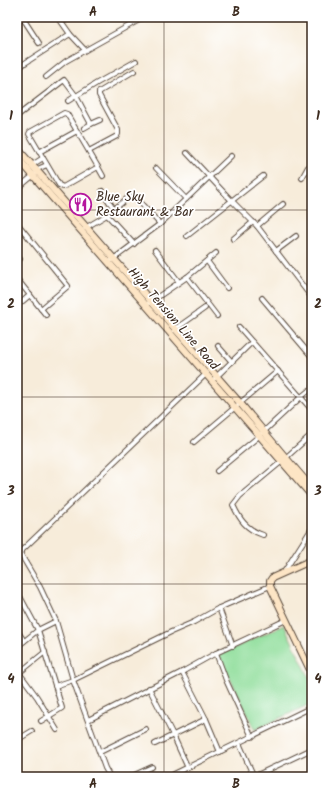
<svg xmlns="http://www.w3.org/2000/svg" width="329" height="794" viewBox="0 0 329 794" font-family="Kalam,sans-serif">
<rect width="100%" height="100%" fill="#fff"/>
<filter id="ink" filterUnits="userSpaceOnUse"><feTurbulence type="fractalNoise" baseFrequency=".025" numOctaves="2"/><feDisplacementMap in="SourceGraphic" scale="8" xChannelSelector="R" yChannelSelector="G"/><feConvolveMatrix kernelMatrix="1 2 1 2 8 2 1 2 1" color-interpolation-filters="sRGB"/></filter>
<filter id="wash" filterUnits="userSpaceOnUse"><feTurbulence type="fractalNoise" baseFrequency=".012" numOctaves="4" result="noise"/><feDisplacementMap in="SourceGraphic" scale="16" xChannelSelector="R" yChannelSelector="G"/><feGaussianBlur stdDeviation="0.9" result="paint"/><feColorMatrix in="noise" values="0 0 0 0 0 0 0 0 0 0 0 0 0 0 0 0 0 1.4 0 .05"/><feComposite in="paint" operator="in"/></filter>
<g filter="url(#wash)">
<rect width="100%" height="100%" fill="#f7ecda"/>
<path fill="#91de9c" stroke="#66845d" d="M284 625 312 683V703L255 730 219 655Z"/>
</g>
<g filter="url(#ink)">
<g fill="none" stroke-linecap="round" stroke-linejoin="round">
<defs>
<g id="street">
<path d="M22 17 39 43"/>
<path d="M58 17 70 34 85 50"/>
<path d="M17 22 24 17"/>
<path d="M17 69 25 63 70 34"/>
<path d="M46 77 66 61 141 19 140 17"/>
<path d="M68 101 97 83 136 61"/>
<path d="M64 113 67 114 98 167 63 187 59 185 29 134 30 132Z"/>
<path d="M17 116 64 80 76 96 91 124 100 120"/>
<path d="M84 128 91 124"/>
<path d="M89 151 117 136 118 134V130L99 95V92L134 71"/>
<path d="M39 152 77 131"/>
<path d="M187 153 231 200 257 226 312 298"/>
<path d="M32 165 43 158"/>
<path d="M98 167 103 176"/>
<path d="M156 168 186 199"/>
<path d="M35 170 47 165"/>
<path d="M302 178 308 167H312"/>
<path d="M17 189 35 174"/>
<path d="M102 191 114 209"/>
<path d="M136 198 160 224"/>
<path d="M107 215 134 244"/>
<path d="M17 223 68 286 41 309"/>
<path d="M257 226 283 204"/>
<path d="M85 228 107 215 130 196"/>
<path d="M187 236 263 176"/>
<path d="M233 239 253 222"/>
<path d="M155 250 179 282"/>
<path d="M276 251 296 236"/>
<path d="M112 260 160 224 231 156"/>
<path d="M207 261 227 288"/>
<path d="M17 262 20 259"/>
<path d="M187 277 217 316"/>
<path d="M17 279 46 315"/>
<path d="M262 298 312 357"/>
<path d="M146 305 187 277 216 253"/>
<path d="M17 306 30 295"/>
<path d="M239 327 312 410"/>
<path d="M174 330 205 308"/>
<path d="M218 346 232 362"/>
<path d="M215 378 252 342"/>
<path d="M194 442 278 371"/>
<path d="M217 471 259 436 301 397 312 388"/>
<path d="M263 535C246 529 240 520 233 505L240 496 281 462 312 434"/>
<path d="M20 553 40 587 56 621 73 680 105 768 110 777"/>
<path d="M17 555 207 373"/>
<path d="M284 572 312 528"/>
<path d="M17 591 38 630 62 708 41 721"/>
<path d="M219 608 233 646"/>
<path d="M17 630 24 641"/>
<path d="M17 647 38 630 56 621"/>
<path d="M216 653 226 680 252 737"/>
<path d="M17 670 37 697 57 730"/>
<path d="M182 672 206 719 220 752"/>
<path d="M19 673 45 652"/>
<path d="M55 686 73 680 171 632 194 622 219 608 270 586"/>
<path d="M149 688 173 735 188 768"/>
<path d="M88 720 182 672 216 653 286 620"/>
<path d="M17 740 32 731"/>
<path d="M239 743 254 777"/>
<path d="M155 744 206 719"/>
<path d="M100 752 146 729"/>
<path d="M174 774 312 707"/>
<path d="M130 777 152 767"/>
<path d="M253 777 312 749"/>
</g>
<g id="secondary">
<path d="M17 148 240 403 286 458 312 488"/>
<path d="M17 157 312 496"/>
<path d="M312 560 272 578 270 581V586L312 674"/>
</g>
</defs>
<use href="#street" stroke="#57473a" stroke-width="6"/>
<use href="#secondary" stroke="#57473a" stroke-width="8"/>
<use href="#street" stroke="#fff" stroke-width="4"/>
<use href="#secondary" stroke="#fde5c5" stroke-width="6"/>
</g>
</g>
<path fill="none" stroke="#3b2a1e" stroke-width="1" stroke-opacity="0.55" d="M164 17V777M17 210H312M17 397H312M17 584H312"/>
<defs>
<symbol id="restaurant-ring" viewBox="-11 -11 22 22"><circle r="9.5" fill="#fff" stroke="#b5179e" stroke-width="1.5"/><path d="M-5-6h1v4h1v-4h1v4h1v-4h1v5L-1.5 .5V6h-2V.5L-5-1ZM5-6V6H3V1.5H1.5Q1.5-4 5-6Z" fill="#b5179e"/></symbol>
</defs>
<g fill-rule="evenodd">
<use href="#restaurant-ring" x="68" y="192" width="25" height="25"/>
</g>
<g text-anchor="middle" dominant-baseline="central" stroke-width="3.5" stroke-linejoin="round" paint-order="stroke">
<g font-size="13" fill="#3b2a1e" stroke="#fff" text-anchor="start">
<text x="96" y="197">Blue Sky<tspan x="96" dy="15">Restaurant &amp; Bar</tspan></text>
</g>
<g font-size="13" fill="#3b2a1e" stroke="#fff">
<text transform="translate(173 319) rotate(49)">High Tension Line Road</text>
</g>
</g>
<rect width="329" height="794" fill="none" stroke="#fff" stroke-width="44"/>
<rect x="22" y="22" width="285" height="750" fill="none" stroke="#3b2a1e" stroke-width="1.5"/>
<g font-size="13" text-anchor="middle" font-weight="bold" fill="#3b2a1e">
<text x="93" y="16">A</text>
<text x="236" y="16">B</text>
<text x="11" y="120">1</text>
<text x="318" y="120">1</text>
<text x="11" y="308">2</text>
<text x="318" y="308">2</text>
<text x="11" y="495">3</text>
<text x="318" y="495">3</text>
<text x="11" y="683">4</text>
<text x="318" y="683">4</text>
<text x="93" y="788">A</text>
<text x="236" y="788">B</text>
</g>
</svg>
